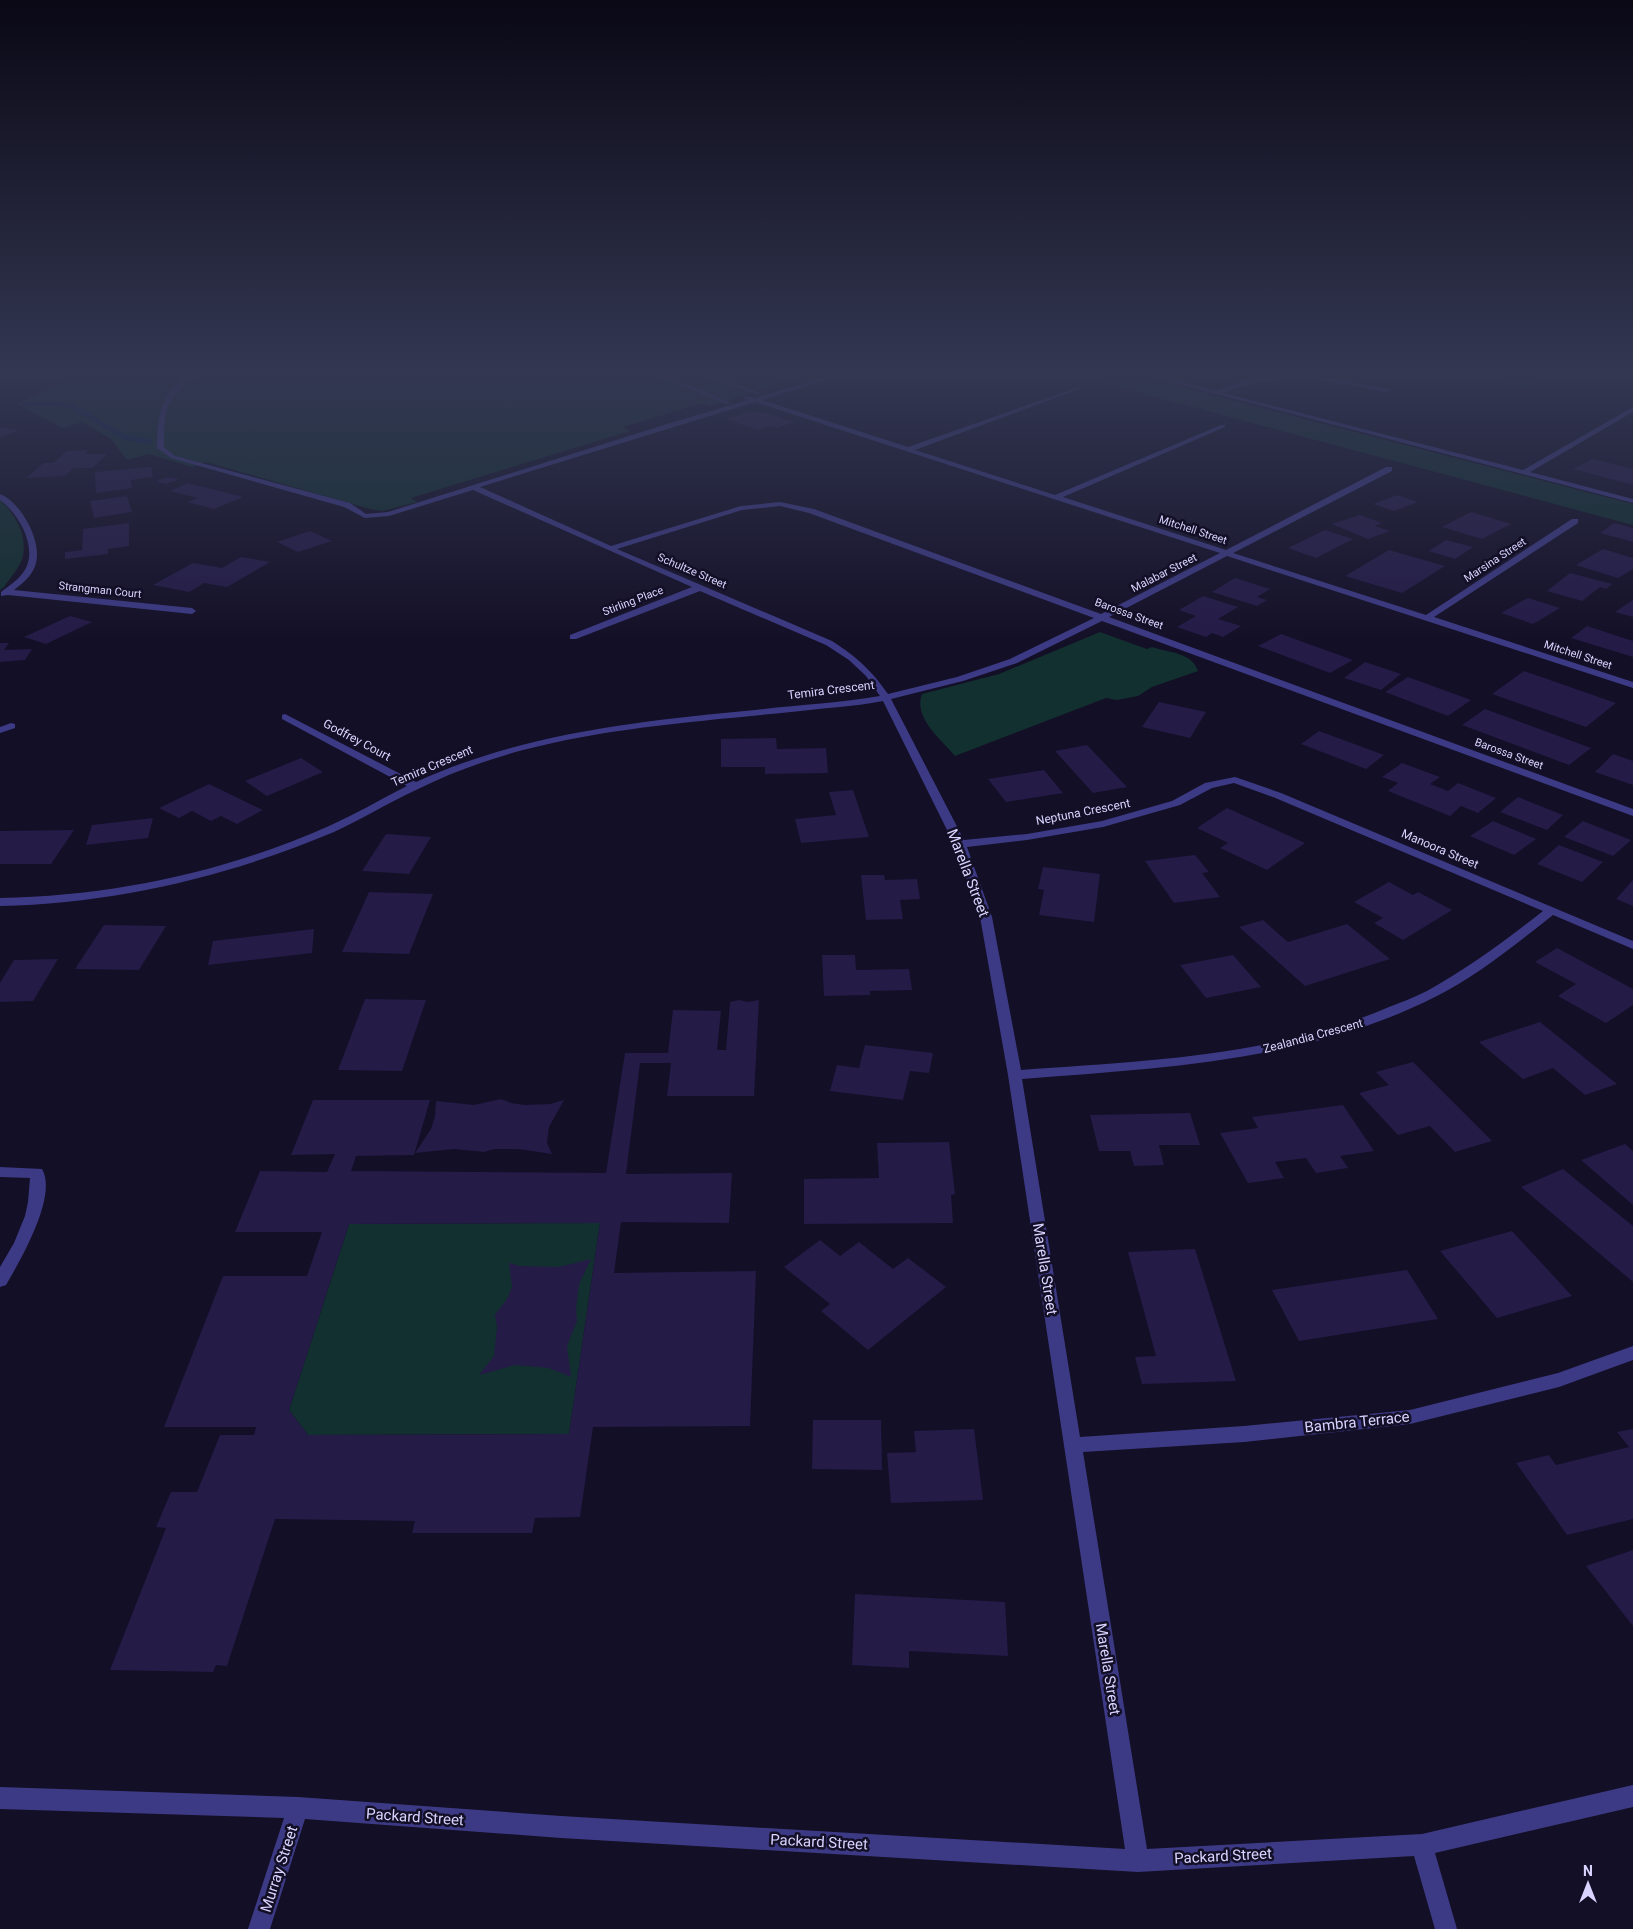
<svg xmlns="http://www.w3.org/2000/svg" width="1633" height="1929" viewBox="0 0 1633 1929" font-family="Roboto,sans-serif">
<rect width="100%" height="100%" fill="#130f26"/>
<g fill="#12302f">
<path d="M82 374H811L710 406 702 403 623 427 630 431 411 498 417 502 383 511 370 509 206 462 192 467 149 454 127 460 111 439 82 422 63 428 17 404Z"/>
<path d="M1069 374H1130L1633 504V525Z"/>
<path d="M1464 374H1554L1528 389Z"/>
<path d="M0 500C15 514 27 534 23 556 21 566 10 578 4 587L0 590Z"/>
<path d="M1100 632 1147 649 1152 647C1169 653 1192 652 1198 671L1152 687 1138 696 1117 700 1106 698 955 756C941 739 913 718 922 694L999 674Z"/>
<path d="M600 1223 569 1434 308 1435 289 1410 349 1224Z"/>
</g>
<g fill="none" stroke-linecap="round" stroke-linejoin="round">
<path stroke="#0c2248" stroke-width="5" d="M24 405 49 403 72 406 124 437 149 442"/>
</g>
<g fill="#241b47" fill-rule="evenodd">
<path d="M750 412 766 413 794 422 777 428 771 426 758 430 726 419Z"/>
<path d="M0 427 19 430 0 438Z"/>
<path d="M88 450 85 454H107L92 468H74L65 476 26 478 44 463H53L67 451Z"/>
<path d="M1593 459 1633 469V485L1573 469Z"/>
<path d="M151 467 153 477 131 480 132 488 96 493 95 472Z"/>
<path d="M167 477 179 479 167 484 155 482Z"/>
<path d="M188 483 243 497 214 509 187 502 198 498 170 491Z"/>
<path d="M1397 495 1418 502 1394 511 1373 504Z"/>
<path d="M127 496 132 512 94 518 90 501Z"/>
<path d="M1471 512 1511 524 1482 539 1442 527Z"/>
<path d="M1360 515 1382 523 1375 526 1390 531 1368 539 1332 524Z"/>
<path d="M129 523V546L108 549V554L65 559V552L82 550 83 529Z"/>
<path d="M1614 523 1633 528V542L1600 533Z"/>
<path d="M1325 530 1353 539 1316 558 1288 548Z"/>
<path d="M310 531 332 541 298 552 277 542Z"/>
<path d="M1446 540 1473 547 1455 559 1429 551Z"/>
<path d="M1603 549 1633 558V569L1618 578 1576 565Z"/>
<path d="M1389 550 1445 566 1402 593 1345 576Z"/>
<path d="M241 557 270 562 227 587 204 583 189 592 153 585 193 563 222 568Z"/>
<path d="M1570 573 1612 584 1606 589 1600 587 1582 601 1547 591Z"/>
<path d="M1235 578 1270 589 1257 597 1267 600 1257 606 1212 592Z"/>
<path d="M1203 596 1238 607 1218 619 1241 626 1223 637 1212 633 1206 637 1177 627 1196 616 1179 610Z"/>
<path d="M1528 598 1560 608 1533 624 1501 613Z"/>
<path d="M1633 600V617L1615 612Z"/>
<path d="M70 616 92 622 46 644 24 637Z"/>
<path d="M1587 626 1633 641V657L1571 638Z"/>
<path d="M1281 634 1353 660 1330 673 1258 646Z"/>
<path d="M0 643H9L4 650 32 649 25 660 0 662Z"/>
<path d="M1365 662 1401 674 1381 690 1344 678Z"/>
<path d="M1524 671 1616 703 1586 727 1492 694Z"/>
<path d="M1408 677 1471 700 1448 716 1385 692Z"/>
<path d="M1159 702 1206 712 1190 738 1142 727Z"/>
<path d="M1485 709 1591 748 1569 765 1462 725Z"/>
<path d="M1319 731 1384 755 1366 769 1301 744Z"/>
<path d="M776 738 777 749 826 748 828 773 765 774V767H721V739Z"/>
<path d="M1087 745 1127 787 1093 793 1055 751Z"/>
<path d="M1613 754 1633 761V785L1595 772Z"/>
<path d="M301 758 323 772 267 796 245 781Z"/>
<path d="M1402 763 1440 777 1430 784 1448 791 1458 783 1496 798 1478 813 1461 806 1450 816 1388 791 1398 783 1382 777Z"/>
<path d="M1044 770 1063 793 1006 802 988 779Z"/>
<path d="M209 784 263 810 237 824 221 816 211 821 192 811 179 818 159 808Z"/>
<path d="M853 790 869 837 801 843 795 819 836 815 829 792Z"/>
<path d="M1518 797 1563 815 1547 830 1500 812Z"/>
<path d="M1227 808 1305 843 1267 870 1220 848 1228 843 1197 828Z"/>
<path d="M153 818 148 838 86 845 92 825Z"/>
<path d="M1493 821 1536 839 1514 855 1470 836Z"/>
<path d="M1583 821 1631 840 1613 856 1564 837Z"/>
<path d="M74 830 51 864H0V831Z"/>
<path d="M386 834 431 837 409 874 362 871Z"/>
<path d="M1559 845 1603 862 1582 882 1537 864Z"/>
<path d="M1195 855 1209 872 1202 873 1220 897 1174 903 1145 861Z"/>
<path d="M1043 867 1100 874 1094 922 1039 915 1044 890 1038 889Z"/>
<path d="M861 875H884L885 880 917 879 920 899 900 900 903 919 866 920Z"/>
<path d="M1633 880V906L1616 899Z"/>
<path d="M1389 882 1413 895 1418 892 1452 910 1403 940 1374 923 1383 918 1354 902Z"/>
<path d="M369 892 433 894 409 954 342 952Z"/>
<path d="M1263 920 1288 942 1347 924 1390 959 1305 986 1239 927Z"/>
<path d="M104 925 166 926 139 970 75 969Z"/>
<path d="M314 929 312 953 208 965 213 941Z"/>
<path d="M1557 948 1633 989V1005L1606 1023 1558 996 1576 984 1535 962Z"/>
<path d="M822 955H855L856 970 909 969 912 990 870 991V995L824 996Z"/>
<path d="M1233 955 1261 987 1206 998 1180 965Z"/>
<path d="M58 959 33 1001 0 1002V983L14 960Z"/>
<path d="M365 999 426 1000 402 1071 338 1070Z"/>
<path d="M739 1000 748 1002 759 1000 754 1096H667L671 1063H640L626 1174 732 1173 729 1223 621 1222 614 1273 756 1271 750 1426 593 1427 580 1517 535 1518 532 1533H412L415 1521 275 1519 227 1666 216 1665 213 1672 110 1670 166 1528 156 1527 171 1492H197L220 1435H254L256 1427H164L223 1276H307L322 1232H235L260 1171 327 1172 335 1154 291 1155 313 1100H430L414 1155 356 1156 351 1171 606 1173 625 1053H668L673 1010 721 1011 717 1050H726L730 1002ZM600 1223 569 1434 308 1435 289 1410 349 1224Z"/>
<path d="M1540 1022 1617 1084 1585 1095 1553 1068 1523 1079 1479 1042Z"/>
<path d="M865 1045 933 1053 929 1073 910 1071 903 1100 830 1091 837 1065 859 1068Z"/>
<path d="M1413 1062 1492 1141 1455 1152 1430 1126 1398 1135 1359 1093 1389 1085 1376 1072Z"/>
<path d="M501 1099 511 1103 525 1105 550 1104 564 1100 549 1127 547 1143 552 1154 518 1149H495L484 1152 454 1149 415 1153 431 1129 435 1116 436 1101 474 1105Z"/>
<path d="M1343 1105 1374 1151 1340 1156 1348 1168 1316 1173 1306 1158 1275 1162 1284 1178 1248 1183 1220 1133 1258 1128 1252 1117Z"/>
<path d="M1190 1113 1200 1145H1159L1164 1165 1134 1166 1130 1151H1099L1090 1115Z"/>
<path d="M949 1142 955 1194 951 1195 953 1223 804 1224V1179L879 1178 877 1143Z"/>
<path d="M1625 1144 1633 1151V1205L1581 1160Z"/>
<path d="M1563 1169 1633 1226V1282L1521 1187Z"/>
<path d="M1512 1231 1572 1296 1497 1318 1440 1251Z"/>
<path d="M820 1240 840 1256 859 1242 893 1269 908 1258 946 1287 868 1350 821 1311 830 1304 784 1267Z"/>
<path d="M1195 1249 1236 1381 1142 1384 1135 1357 1156 1356 1128 1252Z"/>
<path d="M591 1259 579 1284 576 1309 577 1321 567 1346 571 1377 549 1368 515 1365 479 1375 494 1356 497 1327 495 1315 507 1299 512 1287 509 1263 520 1266 559 1267Z"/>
<path d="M1407 1270 1438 1319 1299 1341 1272 1290Z"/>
<path d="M813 1420H881L882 1470 812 1469Z"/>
<path d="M974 1429 983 1500 891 1503 887 1453 916 1452 914 1431Z"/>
<path d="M1633 1429V1519L1567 1535 1516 1463 1549 1455 1556 1465 1629 1447 1617 1432Z"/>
<path d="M1633 1550V1626L1586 1566Z"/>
<path d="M855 1594 1005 1602 1008 1656 909 1651V1668L852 1665Z"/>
</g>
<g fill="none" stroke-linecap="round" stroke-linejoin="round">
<g fill="#3d3a85" fill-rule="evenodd">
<path d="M188 374H195C165 403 164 405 164 447L175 456 350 503 366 514 388 512 667 424 748 400 744 398V396L755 398 837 374H847L762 400 908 447 1079 387V389L915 450 1055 495 1221 425H1225V427L1063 497 1226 550 1386 467H1392V471L1233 553 1426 615 1572 519H1578V523L1434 617 1633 682V688L1227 556 1109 617 1633 809V816L1102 621 1017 663 963 681 891 699 964 840 1027 834 1102 821 1172 801 1205 783 1235 777 1281 793 1633 941V949L1553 915C1515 945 1477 976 1435 997 1306 1062 1164 1068 1022 1079L1080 1437 1244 1426 1410 1410 1558 1373 1633 1346V1360L1559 1387 1410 1424 1244 1442 1083 1452 1147 1849 1422 1834 1633 1785V1807L1435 1853 1457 1929H1435L1414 1856 1138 1872 561 1838 305 1819 270 1929H248L284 1818 0 1809V1787L298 1797 561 1816 1125 1849 1008 1075 980 917 954 844 883 701C853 707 822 708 791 712 702 721 611 727 523 750 486 760 450 773 416 790 388 803 362 819 334 832 227 877 116 903 0 906V898C114 896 225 872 329 826 356 814 381 799 407 786L282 719V715L285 714 416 782C523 733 640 721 755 710 796 705 839 703 880 696L866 676 849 660 826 645 700 591 576 639H570V635L692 587 473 490 389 516 365 518 344 507 171 458 157 448C158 414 160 396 188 374ZM755 402 1220 553 1101 614 814 509 780 502 741 506 611 546 480 487ZM780 506 809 513 1094 618 1010 659 957 677 888 694C871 670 857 657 832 641L617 549 742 510ZM1234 783 1273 797 1543 911C1506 940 1468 968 1427 991 1415 997 1402 1002 1389 1007 1273 1057 1145 1061 1021 1070L992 917 967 847 1027 840 1103 827 1180 805 1212 788Z"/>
<path d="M654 374H663L731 403 726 404Z"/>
<path d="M699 374H709L761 393 756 394Z"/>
<path d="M1140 374H1151L1216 391 1245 380 1282 375 1336 379 1389 389 1390 390 1387 392C1332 381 1276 370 1223 393L1523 470 1633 407V412L1530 472 1633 499V503Z"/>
<path d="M0 494C21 502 42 541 36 563 33 575 23 583 14 590L192 608 196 611 192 614 8 595 1 596V592C10 585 21 578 26 568 37 545 18 513 0 500Z"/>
<path d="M11 723 15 724V728L0 733V727Z"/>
<path d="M0 1167 42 1169C58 1196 20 1261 6 1285L0 1287V1267L14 1243 25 1216 28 1202 30 1178 0 1177Z"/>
</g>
</g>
<linearGradient id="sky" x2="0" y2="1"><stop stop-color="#0a0815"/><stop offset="0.58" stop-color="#333752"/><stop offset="1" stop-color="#333752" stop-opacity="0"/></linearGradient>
<rect width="1633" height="644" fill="url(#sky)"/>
<g text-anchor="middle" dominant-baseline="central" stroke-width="5" stroke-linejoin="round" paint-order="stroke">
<g font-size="11" fill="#d9d4ff" stroke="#130f26">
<text transform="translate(1193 530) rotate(18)">Mitchell Street</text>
<text transform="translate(1495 560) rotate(-33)">Marsina Street</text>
<text transform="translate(692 571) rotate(23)">Schultze Street</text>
<text transform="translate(1164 573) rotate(-27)">Malabar Street</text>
<text transform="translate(100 590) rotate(6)">Strangman Court</text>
<text transform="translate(633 601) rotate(-21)">Stirling Place</text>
<text transform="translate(1129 614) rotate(20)">Barossa Street</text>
<text transform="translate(1578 655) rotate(18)">Mitchell Street</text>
<text transform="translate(1509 754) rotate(20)">Barossa Street</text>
</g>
<g font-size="12" fill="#d9d4ff" stroke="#130f26">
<text transform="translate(831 690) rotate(-7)">Temira Crescent</text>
<text transform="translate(357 740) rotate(28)">Godfrey Court</text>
<text transform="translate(432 766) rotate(-23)">Temira Crescent</text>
<text transform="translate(1083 812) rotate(-11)">Neptuna Crescent</text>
<text transform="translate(1440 849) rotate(23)">Manoora Street</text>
<text transform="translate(1313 1036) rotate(-15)">Zealandia Crescent</text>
</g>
<g font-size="15" fill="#d9d4ff" stroke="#130f26">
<text transform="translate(968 873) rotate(69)">Marella Street</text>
<text transform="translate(1045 1269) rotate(81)">Marella Street</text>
<text transform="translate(1357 1422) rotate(-6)">Bambra Terrace</text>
<text transform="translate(1108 1669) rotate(81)">Marella Street</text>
<text transform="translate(415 1817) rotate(4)">Packard Street</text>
<text transform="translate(819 1842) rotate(3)">Packard Street</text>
<text transform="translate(1223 1856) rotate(-3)">Packard Street</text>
<text transform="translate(279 1869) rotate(-72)">Murray Street</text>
</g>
</g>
<g transform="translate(1588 1884)" stroke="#130f26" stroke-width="4" paint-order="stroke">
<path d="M0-4L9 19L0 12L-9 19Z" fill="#d9d4ff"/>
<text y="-8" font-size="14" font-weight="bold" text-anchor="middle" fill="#d9d4ff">N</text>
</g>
</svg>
